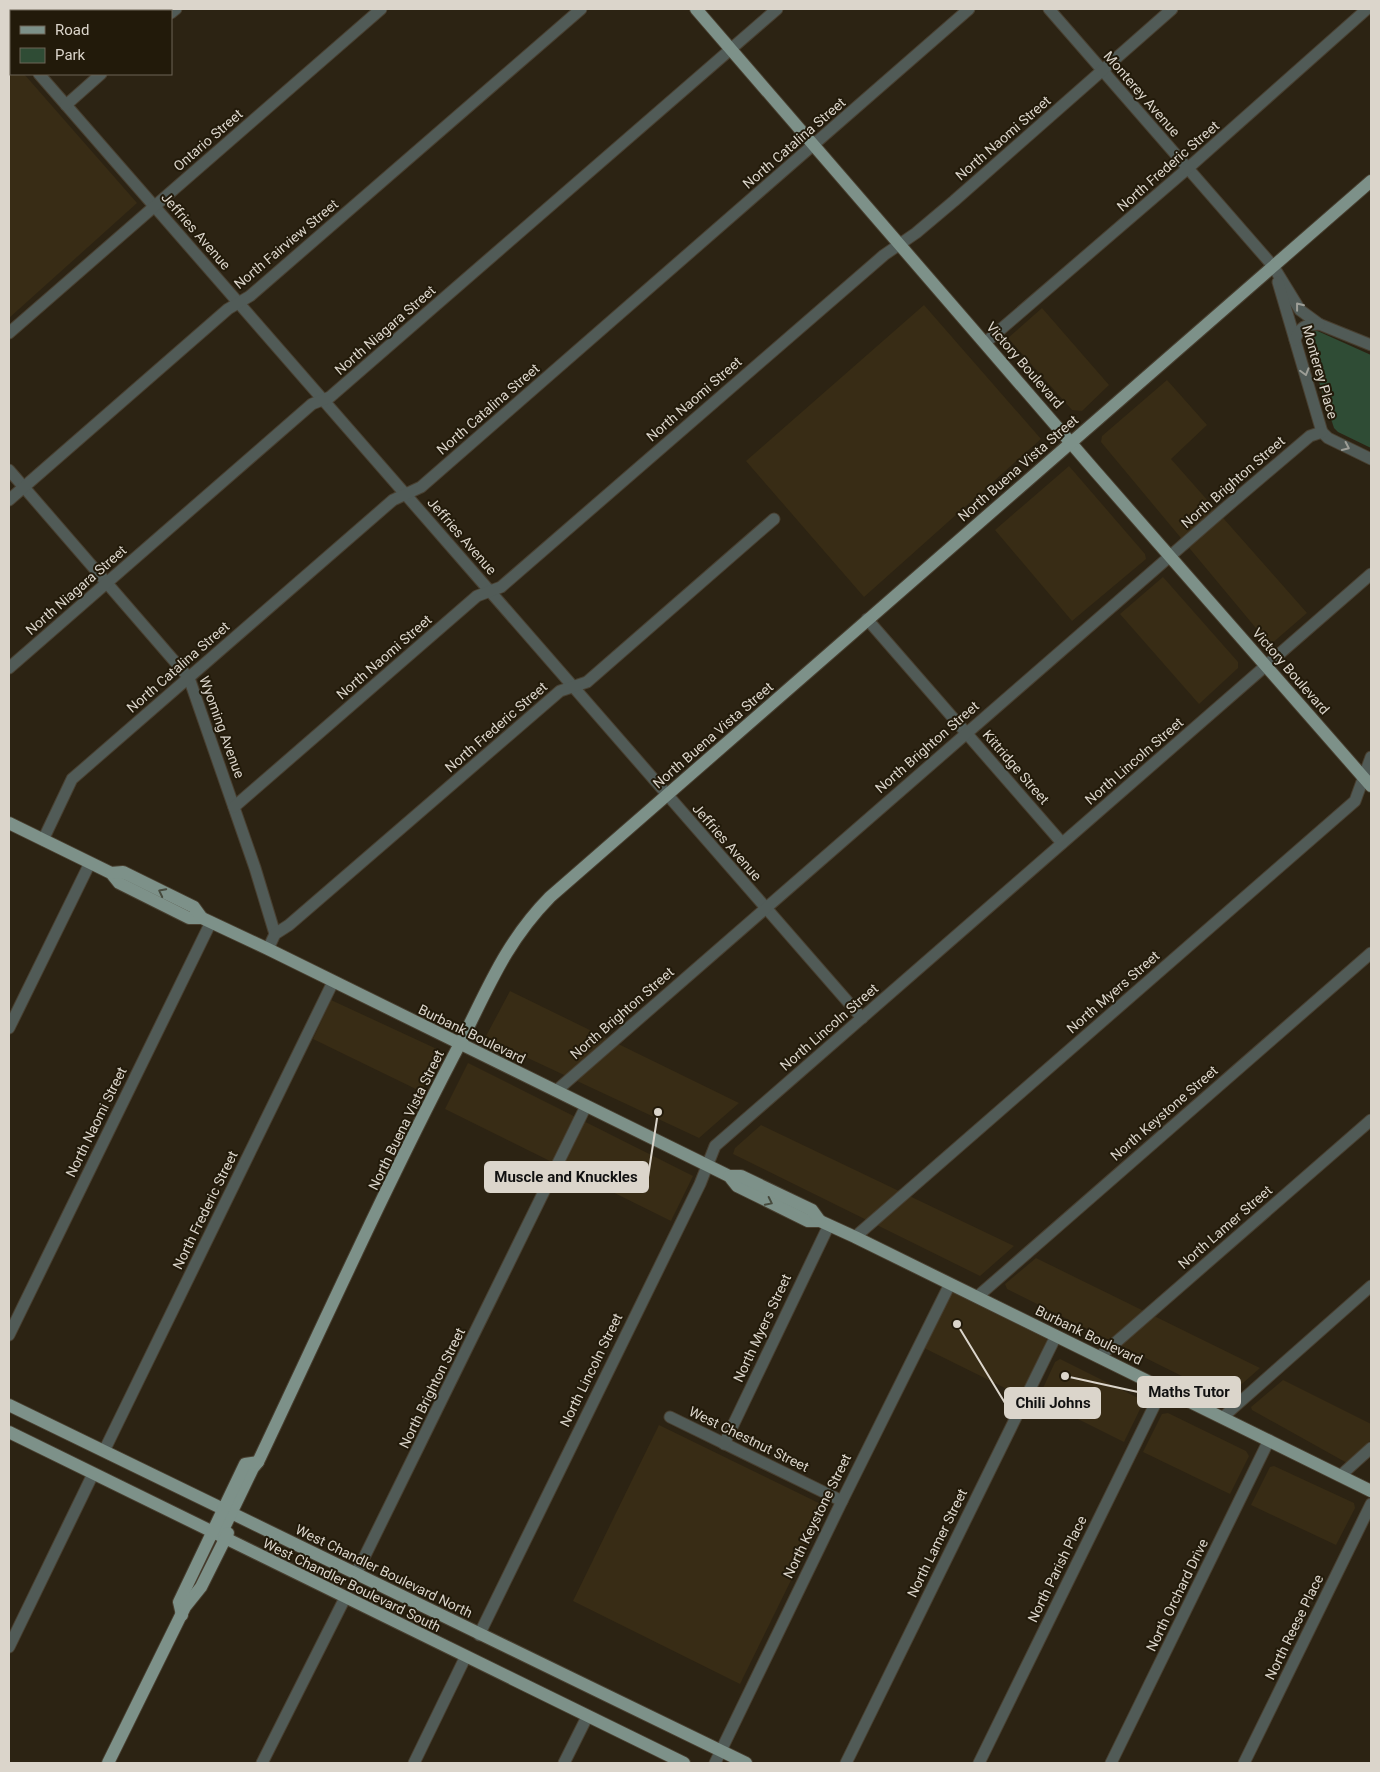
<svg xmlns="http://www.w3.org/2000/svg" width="1380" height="1772" viewBox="0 0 1380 1772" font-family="Roboto,sans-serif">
<rect width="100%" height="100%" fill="#2c2313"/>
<g fill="#382c15">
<path d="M9 56 11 59V74H24L137 203 9 318Z"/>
<path d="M924 305 1041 439 864 597 746 461Z"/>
<path d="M1042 308 1109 385 1082 411 1072 410 1008 338Z"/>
<path d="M1167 380 1207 425 1171 459 1307 613 1270 645 1101 442 1102 436Z"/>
<path d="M1069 466 1145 554 1146 559 1072 621 995 530Z"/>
<path d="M1163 577 1238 662V668L1199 704 1120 614Z"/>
<path d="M510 991 739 1103 699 1138 485 1038Z"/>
<path d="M331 1000 439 1050 422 1092 313 1039Z"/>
<path d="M468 1063 693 1176 671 1221 445 1109Z"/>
<path d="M761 1125 1014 1246 980 1276 733 1154 735 1148Z"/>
<path d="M1036 1258 1260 1368 1226 1398 1007 1289 1005 1284Z"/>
<path d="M951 1288 1055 1338 1027 1399 918 1345Z"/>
<path d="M1060 1359 1144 1401 1124 1442 1038 1399 1055 1362Z"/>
<path d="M1283 1380 1371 1424V1440L1347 1463 1252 1410 1251 1407Z"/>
<path d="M1168 1413 1246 1451 1249 1456 1230 1494 1143 1452 1162 1414Z"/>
<path d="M659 1425 827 1507 740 1684 573 1601Z"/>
<path d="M1274 1466 1354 1503 1355 1508 1336 1545 1251 1505 1270 1467Z"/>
</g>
<path fill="#2f4c35" d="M1313 329 1371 355V448L1338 432 1334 428 1305 339 1306 330Z"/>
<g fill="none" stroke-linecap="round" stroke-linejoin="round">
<defs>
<g id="minor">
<path d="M1049 9 1273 266 1300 310 1319 324 1371 345"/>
<path d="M171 13 176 9"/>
<path d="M9 39 11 42"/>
<path d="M39 74 862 1018"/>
<path d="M66 105 101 74"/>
<path d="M1278 282 1322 432 1328 438 1371 459"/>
<path d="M9 333 381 9"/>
<path d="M1295 340C1300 326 1305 325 1319 324"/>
<path d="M986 342 1187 169 1367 9"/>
<path d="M9 470 189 678 255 868 275 934"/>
<path d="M9 500 228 309 250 296 581 9"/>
<path d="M867 619 1062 843"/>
<path d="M9 668 312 404 330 397 777 9"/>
<path d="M234 807 477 596 501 587 884 255 916 233 954 201 1172 9"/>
<path d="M43 840 72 779 393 500 421 487 969 9"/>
<path d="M268 949 275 934 289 925 560 691 587 682 774 519"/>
<path d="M9 1028 90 863"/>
<path d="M556 1091 1223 510 1310 436 1322 432"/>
<path d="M855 1237 1355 801 1371 757"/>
<path d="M977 1297 1371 953"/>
<path d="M9 1335 211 922"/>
<path d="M1099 1357 1371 1120"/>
<path d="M670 1417 842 1501"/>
<path d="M1223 1417 1371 1286"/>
<path d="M724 1444 829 1225"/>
<path d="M104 1451 333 982"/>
<path d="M1340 1476 1371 1448"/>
<path d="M356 1574 586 1106"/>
<path d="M479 1635 700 1184 715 1146 1371 574"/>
<path d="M9 1647 93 1474"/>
<path d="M262 1763 345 1598"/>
<path d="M414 1763 466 1656"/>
<path d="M564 1763 587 1717"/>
<path d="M715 1763 842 1501 950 1284"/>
<path d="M846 1763 1056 1336"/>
<path d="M979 1763 1163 1388"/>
<path d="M1111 1763 1269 1440"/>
<path d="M1244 1763 1371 1504"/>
</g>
<g id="major">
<path d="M696 9 1096 472 1371 786"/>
<path d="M9 823 111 873 119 883 189 918H202L268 949 729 1176 737 1186 808 1221H820L855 1237 1371 1491"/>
<path d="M111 873 123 872 194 907 202 918"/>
<path d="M729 1176H741L812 1210 820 1221"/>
<path d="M9 1405 746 1763"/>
<path d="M9 1432 684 1763"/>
<path d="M225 1539 223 1530 253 1468 258 1462C322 1327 384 1190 453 1057 485 997 501 947 550 897L1371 181"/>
<path d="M182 1615 179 1602 245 1464 258 1462"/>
<path d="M108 1763 185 1607 201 1587 228 1533"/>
</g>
</defs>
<use href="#minor" stroke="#483f30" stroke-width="13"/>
<use href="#major" stroke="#483f30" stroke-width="14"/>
<use href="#minor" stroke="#515b57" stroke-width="11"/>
<use href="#major" stroke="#7d9189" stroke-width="12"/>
</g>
<defs><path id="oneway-chevron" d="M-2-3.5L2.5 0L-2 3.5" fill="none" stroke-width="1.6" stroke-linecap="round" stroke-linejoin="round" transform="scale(1.25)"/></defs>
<g stroke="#9d9e97">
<use href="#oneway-chevron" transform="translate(1299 306) rotate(-128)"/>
<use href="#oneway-chevron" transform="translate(1305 372) rotate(74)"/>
<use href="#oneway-chevron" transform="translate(1346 447) rotate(25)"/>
</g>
<g stroke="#464a3d">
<use href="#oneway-chevron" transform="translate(162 892) rotate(-153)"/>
<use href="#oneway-chevron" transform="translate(769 1202) rotate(26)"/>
</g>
<g text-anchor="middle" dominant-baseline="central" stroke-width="4" stroke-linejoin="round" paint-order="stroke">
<g font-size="14" fill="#dbd5cb" stroke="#221a0a">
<text transform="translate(1142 94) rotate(49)">Monterey Avenue</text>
<text transform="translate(1003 138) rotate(-41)">North Naomi Street</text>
<text transform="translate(208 140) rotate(-41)">Ontario Street</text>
<text transform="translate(794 143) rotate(-41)">North Catalina Street</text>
<text transform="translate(1168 166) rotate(-41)">North Frederic Street</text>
<text transform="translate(196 231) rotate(49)">Jeffries Avenue</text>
<text transform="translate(286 244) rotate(-40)">North Fairview Street</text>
<text transform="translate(385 330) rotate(-41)">North Niagara Street</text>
<text transform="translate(1025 365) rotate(49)">Victory Boulevard</text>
<text transform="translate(1320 372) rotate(74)">Monterey Place</text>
<text transform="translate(694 399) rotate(-41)">North Naomi Street</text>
<text transform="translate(488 409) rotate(-41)">North Catalina Street</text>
<text transform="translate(1018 468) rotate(-41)">North Buena Vista Street</text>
<text transform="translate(1233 482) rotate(-41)">North Brighton Street</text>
<text transform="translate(462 536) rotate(49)">Jeffries Avenue</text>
<text transform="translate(76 590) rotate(-41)">North Niagara Street</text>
<text transform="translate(384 657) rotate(-41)">North Naomi Street</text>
<text transform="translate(178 667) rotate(-41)">North Catalina Street</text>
<text transform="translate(1291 671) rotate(49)">Victory Boulevard</text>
<text transform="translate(222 727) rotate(70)">Wyoming Avenue</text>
<text transform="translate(496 727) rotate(-41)">North Frederic Street</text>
<text transform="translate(713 735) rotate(-41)">North Buena Vista Street</text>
<text transform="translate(927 747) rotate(-41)">North Brighton Street</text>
<text transform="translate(1134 761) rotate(-41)">North Lincoln Street</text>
<text transform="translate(1016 767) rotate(49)">Kittridge Street</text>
<text transform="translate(727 842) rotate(49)">Jeffries Avenue</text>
<text transform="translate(1113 992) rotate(-41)">North Myers Street</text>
<text transform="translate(622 1013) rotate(-41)">North Brighton Street</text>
<text transform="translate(829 1027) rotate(-41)">North Lincoln Street</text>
<text transform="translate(472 1034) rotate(26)">Burbank Boulevard</text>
<text transform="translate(1164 1113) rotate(-41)">North Keystone Street</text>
<text transform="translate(406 1120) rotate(-64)">North Buena Vista Street</text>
<text transform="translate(96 1122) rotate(-64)">North Naomi Street</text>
<text transform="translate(205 1210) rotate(-64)">North Frederic Street</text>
<text transform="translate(1225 1227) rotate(-41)">North Lamer Street</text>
<text transform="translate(762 1328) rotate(-65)">North Myers Street</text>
<text transform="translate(1089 1335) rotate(26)">Burbank Boulevard</text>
<text transform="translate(591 1370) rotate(-64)">North Lincoln Street</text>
<text transform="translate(432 1388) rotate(-64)">North Brighton Street</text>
<text transform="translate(749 1439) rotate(26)">West Chestnut Street</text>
<text transform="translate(817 1516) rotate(-64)">North Keystone Street</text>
<text transform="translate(937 1543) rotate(-64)">North Lamer Street</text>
<text transform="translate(1057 1569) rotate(-64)">North Parish Place</text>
<text transform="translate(384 1571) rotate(26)">West Chandler Boulevard North</text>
<text transform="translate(352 1585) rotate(26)">West Chandler Boulevard South</text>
<text transform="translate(1177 1595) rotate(-64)">North Orchard Drive</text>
<text transform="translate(1294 1627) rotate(-64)">North Reese Place</text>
</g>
</g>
<path fill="none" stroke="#dbd5cb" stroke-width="2" d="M658 1112L648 1177M1065 1376L1138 1392M957 1324L1005 1403"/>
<g fill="#dbd5cb" stroke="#221a0a" stroke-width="2">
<circle cx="658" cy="1112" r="5"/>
<circle cx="1065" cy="1376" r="5"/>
<circle cx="957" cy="1324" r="5"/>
</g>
<g fill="#dbd5cb" stroke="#dbd5cb" stroke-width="2">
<rect x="485" y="1162" width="163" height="30" rx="5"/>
<rect x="1138" y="1377" width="102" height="30" rx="5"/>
<rect x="1005" y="1388" width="95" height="30" rx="5"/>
</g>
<g font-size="15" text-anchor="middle" font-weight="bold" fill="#111">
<text x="566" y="1182">Muscle and Knuckles</text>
<text x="1189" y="1397">Maths Tutor</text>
<text x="1053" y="1408">Chili Johns</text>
</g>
<rect width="1380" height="1772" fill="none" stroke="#dbd5cb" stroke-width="20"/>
<rect x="10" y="10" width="162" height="65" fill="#221a0a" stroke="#6c6557"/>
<rect x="20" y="26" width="25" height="8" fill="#7d9189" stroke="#6c6557"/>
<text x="55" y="35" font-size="15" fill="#dbd5cb">Road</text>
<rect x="20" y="48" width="25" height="15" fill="#2f4c35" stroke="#6c6557"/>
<text x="55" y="60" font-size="15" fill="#dbd5cb">Park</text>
</svg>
